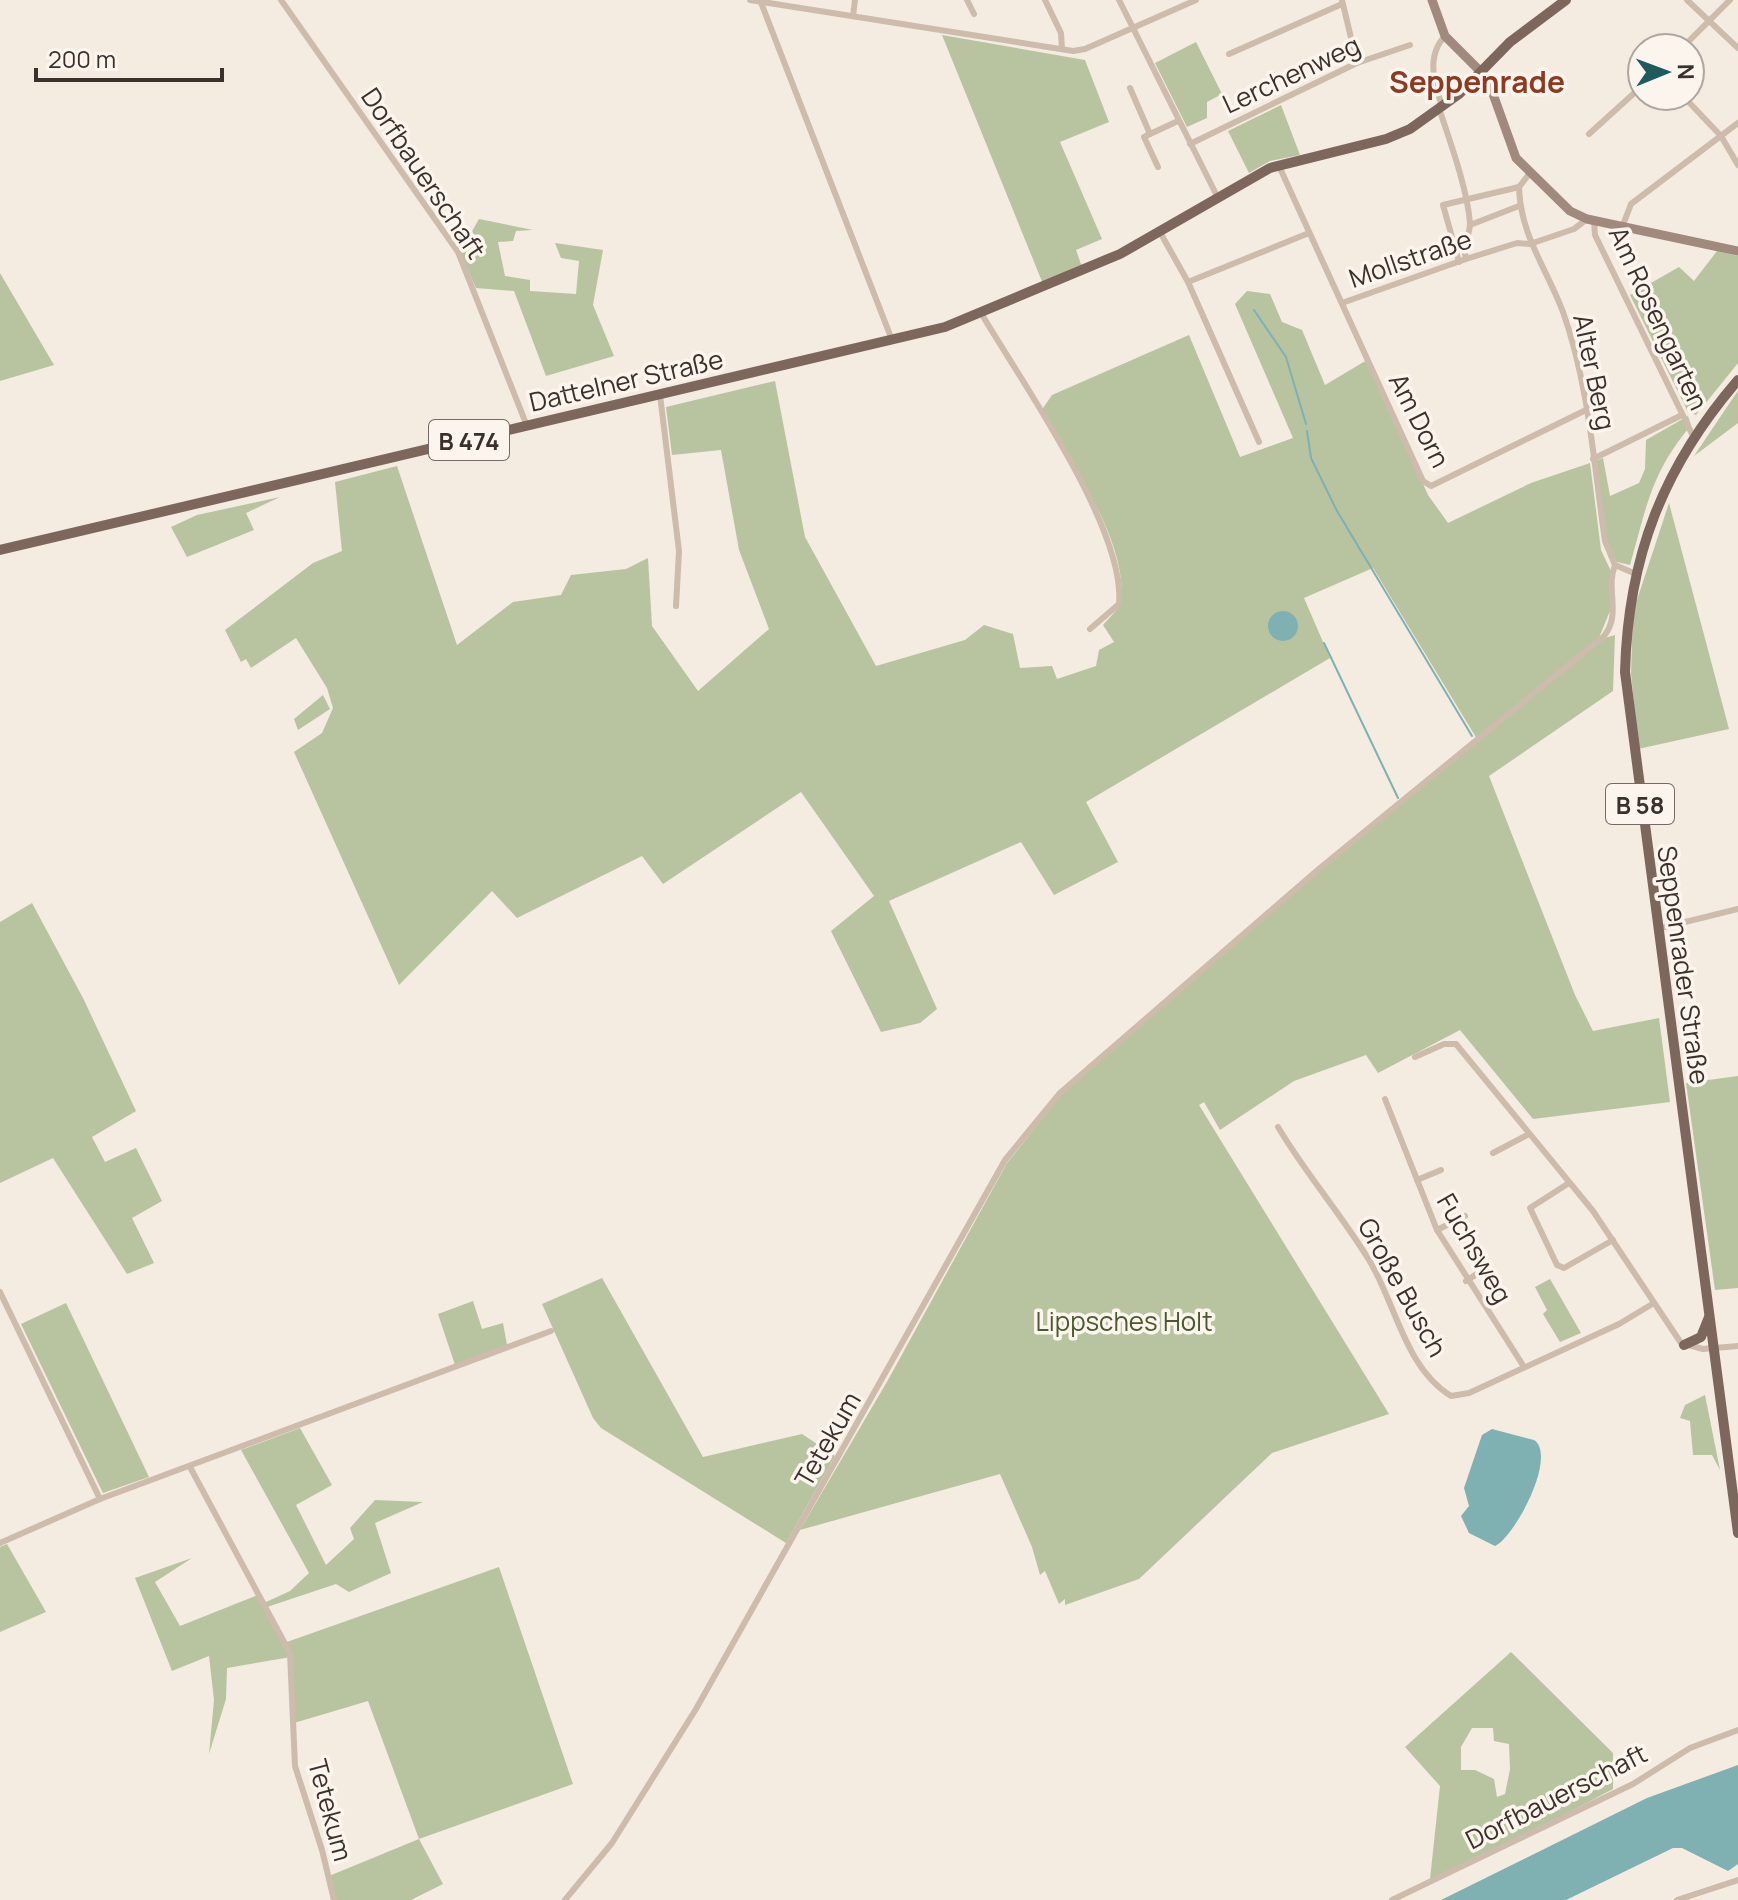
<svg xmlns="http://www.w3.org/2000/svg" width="1738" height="1900" viewBox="0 0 1738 1900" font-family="Manrope,sans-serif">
<rect width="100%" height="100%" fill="#f4ebe1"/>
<g fill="#b8c4a0" fill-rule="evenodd">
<path d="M942 35 1085 60 1109 122 1060 142 1102 239 1076 250 1082 267 1043 284Z"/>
<path d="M1196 42 1222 94 1207 102V118L1187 127 1155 63Z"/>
<path d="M1281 105 1300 155 1270 161 1249 173 1228 131Z"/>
<path d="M479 219 533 230 516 231 513 241 498 242 505 276 530 280V291L576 294 579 261 561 258 555 243 603 250 593 305 614 356 546 376 514 291 476 288 460 252Z"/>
<path d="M1717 251 1738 256V363L1696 415 1688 412 1630 295 1679 267 1694 281Z"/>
<path d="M0 273 54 365 0 381Z"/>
<path d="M1247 291 1270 294 1282 322 1302 330 1325 385 1367 360 1428 495 1448 523 1531 483 1590 463 1601 550 1610 569V611L1598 640 1615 635 1613 691 1489 776 1575 995 1593 1031 1659 1018 1670 1102 1533 1119 1460 1030 1378 1073 1366 1055 1294 1081 1220 1130 1204 1102 1199 1105 1389 1414 1272 1453 1139 1579 1065 1605V1599L1059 1604 1045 1571 1040 1575 1032 1547 1000 1474 800 1530 888 1380 1007 1163 1061 1095 1320 868 1477 739 1373 568 1304 598 1330 658 1086 802 1118 862 1054 895 1021 842 889 901 937 1009 920 1023 881 1032 831 931 874 896 801 792 663 884 642 856 517 918 492 891 399 985 294 752 322 733 333 708 327 688 296 638 251 668 246 659 241 662 225 630 313 563 342 551 335 482 397 466 457 645 513 602 561 595 571 575 626 569 648 558 652 626 698 691 769 629 739 550 721 450 672 455 666 407 775 381 805 537 876 666 965 640 984 625 1013 634 1020 668 1052 666 1057 679 1096 666 1099 650 1114 642 1103 625 1121 605C1129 542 1072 465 1041 411L1052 395 1189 335 1240 457 1293 438 1235 304Z"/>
<path d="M1738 391V423L1694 456 1733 398Z"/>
<path d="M1688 416 1691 425C1650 475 1647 506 1630 565L1617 562 1608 545 1596 461 1603 458 1610 496 1639 483 1645 469 1646 440Z"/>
<path d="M280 497 246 513 254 530 187 557 171 527 197 515Z"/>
<path d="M1669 503 1729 729 1638 749 1631 673 1633 612Z"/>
<path d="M323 695 330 709 298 730 294 719Z"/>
<path d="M32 903 84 1000 136 1111 92 1137 105 1162 136 1148 162 1201 132 1218 154 1263 127 1274 53 1158 0 1183V922Z"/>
<path d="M1738 1076V1288L1715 1290 1686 1083Z"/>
<path d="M602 1278 703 1457 802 1434 835 1456 786 1543 601 1428 593 1418 542 1304Z"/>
<path d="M1550 1279 1581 1333 1560 1342 1543 1314 1547 1310 1535 1287Z"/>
<path d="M473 1301 482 1329 503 1323 507 1345 455 1365 438 1314Z"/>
<path d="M66 1303 149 1477 103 1493 21 1324Z"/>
<path d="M1705 1395 1720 1470 1712 1455H1693L1690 1421 1680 1418 1685 1405Z"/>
<path d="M300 1428 332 1485 296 1505 326 1565 354 1539 350 1528 375 1500 423 1502 375 1523 391 1573 349 1592 336 1584 267 1607 264 1603 290 1591 309 1573 241 1450Z"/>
<path d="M7 1544 46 1612 0 1632V1547Z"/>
<path d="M192 1558 155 1582 180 1626 258 1595 284 1643 499 1567 573 1784 419 1839 443 1884 411 1900H335L329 1876 419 1839 368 1701 294 1723 291 1657 227 1668 226 1699 209 1754 214 1700 209 1656 172 1671 135 1578Z"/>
<path d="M1511 1652 1613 1753V1789L1505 1846 1430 1879 1440 1786 1405 1747ZM1472 1728H1493L1494 1741 1509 1744 1510 1769 1505 1794 1497 1797 1494 1779 1475 1770H1461V1747Z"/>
</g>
<g fill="#7fb0b2">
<circle cx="1283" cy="626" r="15"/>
<path d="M1492 1429 1534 1440C1558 1456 1514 1538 1495 1546L1469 1533 1461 1516 1469 1506 1464 1488 1482 1435Z"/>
<path d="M1738 1765V1864L1728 1871 1682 1848H1673L1566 1900H1441L1647 1798Z"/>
</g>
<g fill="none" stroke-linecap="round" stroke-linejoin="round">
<g stroke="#7fb0b2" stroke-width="2">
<path d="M1254 310 1286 357 1306 424"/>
<path d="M1307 431 1311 458 1337 511 1472 736"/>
<path d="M1324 643 1398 798"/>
</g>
<g stroke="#cdbbac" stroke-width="6">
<path d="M281 0 458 252 527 426"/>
<path d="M750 0 1073 51 1085 49 1196 0"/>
<path d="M760 0 892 340"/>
<path d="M967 0 974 14"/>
<path d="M1045 0 1061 33 1062 49"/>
<path d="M1119 0 1218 198"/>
<path d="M1342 0 1357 63"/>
<path d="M1687 0 1738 48"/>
<path d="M853 16 855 0"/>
<path d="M1682 48 1730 0"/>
<path d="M1229 54 1342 4"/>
<path d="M1130 88 1150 134 1144 137 1158 167"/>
<path d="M1683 96 1721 136 1738 165"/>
<path d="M1442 106C1434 83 1426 56 1445 36"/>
<path d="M1439 108C1450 142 1467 187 1470 223 1470 236 1462 245 1466 259"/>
<path d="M1150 134 1178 121"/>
<path d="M1589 134 1642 86"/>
<path d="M1190 144 1357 63 1410 45"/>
<path d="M1279 166 1423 481 1431 486 1586 410"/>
<path d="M1530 173 1519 187C1520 235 1547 269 1563 312 1589 385 1594 466 1605 541L1615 565 1636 574"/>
<path d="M1594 220 1595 235 1693 436"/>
<path d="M1470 225 1519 206"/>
<path d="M1623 225 1631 204 1738 123"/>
<path d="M1161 234 1188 282 1259 442"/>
<path d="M1459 262 1443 205 1519 187"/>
<path d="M1188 282 1309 233"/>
<path d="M1342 303 1466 259 1517 243 1530 244 1574 229 1587 219"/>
<path d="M981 313C1021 381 1126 529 1119 604L1090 629"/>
<path d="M660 395 679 551 676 606"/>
<path d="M1593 459 1682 415"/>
<path d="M1657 929 1738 909"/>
<path d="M1415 1057 1444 1044H1456L1593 1211 1681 1343 1703 1349 1738 1346"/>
<path d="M1385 1099 1437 1230 1524 1367"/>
<path d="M1278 1127C1306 1174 1341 1214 1369 1260 1396 1304 1405 1368 1451 1396L1469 1393 1619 1324 1654 1303"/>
<path d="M1493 1153 1529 1134"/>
<path d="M1417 1180 1441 1170"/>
<path d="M1569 1183 1530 1208 1557 1265 1564 1268 1613 1240"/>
<path d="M1437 1230 1465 1216"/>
<path d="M1466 1281 1489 1266 1485 1259"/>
<path d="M0 1292 100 1499"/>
<path d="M190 1467 290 1653 295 1766 322 1850 334 1900"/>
<path d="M0 1543 100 1499 551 1331"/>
<path d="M565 1900 612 1843 696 1709 1005 1160 1060 1093 1320 868 1604 636C1622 614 1605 589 1615 565"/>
<path d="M1392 1900 1633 1784 1690 1748 1738 1730"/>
<path d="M1677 1900 1738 1880"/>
</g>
<path stroke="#a18a7d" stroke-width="9" d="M1432 0 1445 36 1480 71 1493 94 1516 158 1570 211 1587 219 1738 251"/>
<g stroke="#7d675c" stroke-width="10">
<path d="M1738 380C1663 467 1628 557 1625 672L1738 1533"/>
<path d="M0 550 945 327 1120 254 1270 168 1386 139 1410 129 1459 94 1510 42 1566 0"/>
<path d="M1684 1345 1701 1337 1709 1317"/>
</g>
</g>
<g text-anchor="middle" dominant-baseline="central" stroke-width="7" stroke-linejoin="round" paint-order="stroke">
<g fill="#fbf5ee" stroke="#756b66" stroke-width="2">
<rect x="429" y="420" width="80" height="40" rx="6"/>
<rect x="1606" y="784" width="68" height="40" rx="6"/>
</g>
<g font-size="24" font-weight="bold" fill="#3b302b">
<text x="469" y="440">B 474</text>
<text x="1640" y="804">B 58</text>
</g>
<g font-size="26" fill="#3b302b" stroke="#fbf5ee">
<text transform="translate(1291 74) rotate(-25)">Lerchenweg</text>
<text transform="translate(424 173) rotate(56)">Dorfbauerschaft</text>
<text transform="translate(1410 258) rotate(-19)">Mollstraße</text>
<text transform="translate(1659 318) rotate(65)">Am Rosengarten</text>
<text transform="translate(1595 372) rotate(78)">Alter Berg</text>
<text transform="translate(626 380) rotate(-13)">Dattelner Straße</text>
<text transform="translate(1420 420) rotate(63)">Am Dorn</text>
<text transform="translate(1684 965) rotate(82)">Seppenrader Straße</text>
<text transform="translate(1475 1248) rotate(60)">Fuchsweg</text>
<text transform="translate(1403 1287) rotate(61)">Große Busch</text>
<text transform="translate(827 1439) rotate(-60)">Tetekum</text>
<text transform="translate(1556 1796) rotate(-27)">Dorfbauerschaft</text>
<text transform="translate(331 1810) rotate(75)">Tetekum</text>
</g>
<g font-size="26" fill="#4a5a2e" stroke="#fbf5ee">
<text x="1124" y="1321">Lippsches Holt</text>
</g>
<g font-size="30" font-weight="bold" fill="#8c3b22" stroke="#fbf5ee">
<text x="1477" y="81">Seppenrade</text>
</g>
</g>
<g transform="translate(1666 72) rotate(89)"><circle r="38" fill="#fbf5ee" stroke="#aea6a0" stroke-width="2"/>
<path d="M0-6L14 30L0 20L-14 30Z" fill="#1f5a5e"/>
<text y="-12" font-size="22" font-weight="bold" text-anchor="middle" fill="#3b302b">N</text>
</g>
<path d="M36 68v12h186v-12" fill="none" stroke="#3b302b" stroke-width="4"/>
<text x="48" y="68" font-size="24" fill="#3b302b" stroke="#fbf5ee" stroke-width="6" paint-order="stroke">200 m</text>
</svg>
